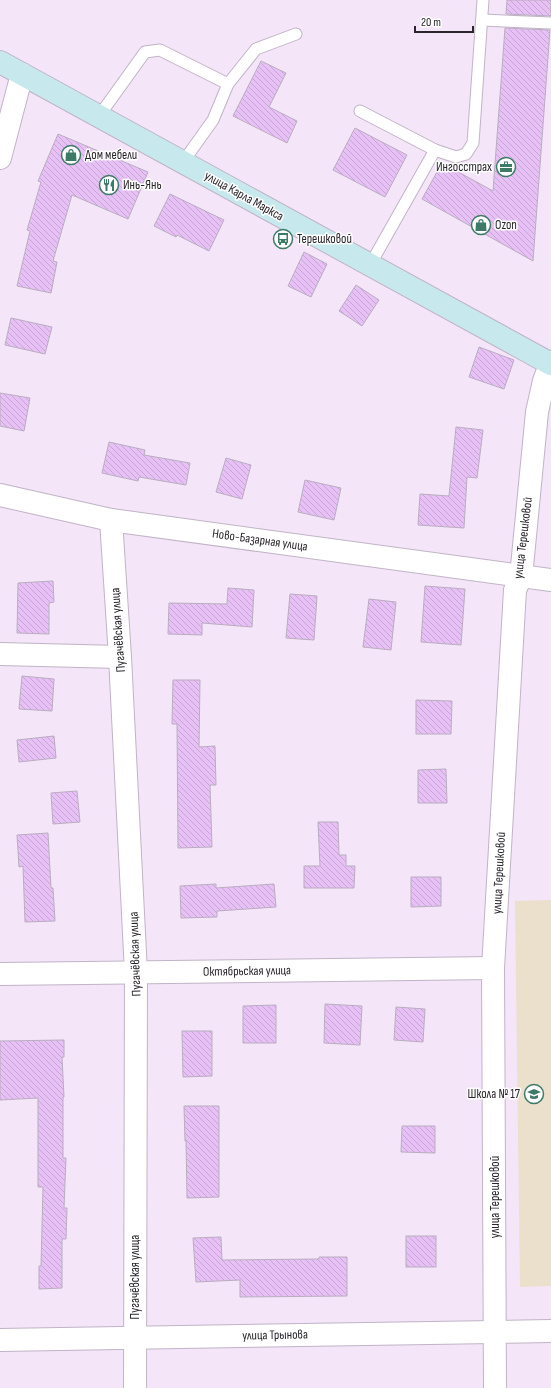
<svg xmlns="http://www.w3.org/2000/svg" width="551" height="1388" viewBox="0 0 551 1388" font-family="'Sofia Sans Condensed',sans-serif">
<defs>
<pattern id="building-back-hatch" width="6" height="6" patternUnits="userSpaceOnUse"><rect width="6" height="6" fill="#e7c1f5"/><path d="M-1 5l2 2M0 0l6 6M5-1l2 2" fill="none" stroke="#c6a6d2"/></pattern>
</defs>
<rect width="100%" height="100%" fill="#f4e5f9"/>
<path fill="#eae0cb" d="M551 900V1286L520 1287 515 901Z"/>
<g fill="url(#building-back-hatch)" stroke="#baadc0">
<path d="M507 0H551V16L506 14Z"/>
<path d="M505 28 550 30 533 261 422 199 442 163 493 191Z"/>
<path d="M261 61 286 73 269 107 297 121 287 143 233 116Z"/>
<path d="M355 128 407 155 385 197 333 170Z"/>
<path d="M58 134 148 172 128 219 72 195 53 261 57 262 51 293 17 286 30 231 27 230 41 182 38 181Z"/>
<path d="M170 194 224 220 209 251 177 235 176 237 154 226Z"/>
<path d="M304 252 327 264 311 297 288 286Z"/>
<path d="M356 285 379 300 362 326 339 311Z"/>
<path d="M11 318 52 327 45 354 5 345Z"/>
<path d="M479 347 514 360 504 389 469 377Z"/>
<path d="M0 393 30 398 24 431 0 426Z"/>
<path d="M456 427 483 430 477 478 467 477 464 528 418 525 420 494 449 496Z"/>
<path d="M109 442 145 450 144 455 190 463 186 485 139 477 138 481 102 473Z"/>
<path d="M226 458 251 465 242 499 216 492Z"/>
<path d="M305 480 341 488 334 520 298 512Z"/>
<path d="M53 581 54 602 49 603V634L17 633 18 583Z"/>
<path d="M425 586 465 589 461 645 421 642Z"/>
<path d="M228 588 254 590 252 627 202 623V635L168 634 169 603 227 604Z"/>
<path d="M290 594 317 596 314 640 286 638Z"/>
<path d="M369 599 396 602 391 650 363 647Z"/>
<path d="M22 676 54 679 52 711 19 709Z"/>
<path d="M173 680H200L199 747 215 746 216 785H210L212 847 178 848 177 724H172Z"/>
<path d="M416 700 452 701 451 734H416Z"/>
<path d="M54 736 56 758 19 762 17 740Z"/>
<path d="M446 769 447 803H418V770Z"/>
<path d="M77 791 80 822 53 824 51 793Z"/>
<path d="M318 822H338L339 855H346V866H355L354 888H304V866H320Z"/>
<path d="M48 833 51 888H53L55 921 25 922 23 866 19 867 17 835Z"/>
<path d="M411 877H441V906L411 907Z"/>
<path d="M216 884V888L274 884 276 907 217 911V917L181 918 180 886Z"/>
<path d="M325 1004 362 1006 360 1045 324 1043Z"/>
<path d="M276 1005V1043H243V1006Z"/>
<path d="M396 1007 425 1009 423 1042 394 1040Z"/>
<path d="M182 1031H212V1076L183 1077Z"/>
<path d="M64 1040V1057H62L64 1097H63V1158H66L64 1208H67L66 1239H62V1288L39 1289V1266H41L43 1187H38V1098L0 1100V1041Z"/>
<path d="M184 1106H219V1197L187 1198 186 1141H185Z"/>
<path d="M402 1126H435V1153L401 1152Z"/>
<rect x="406" y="1236" width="30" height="31"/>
<path d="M221 1237 222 1260 319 1259V1257H347V1296L240 1297V1280L196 1282 193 1238Z"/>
</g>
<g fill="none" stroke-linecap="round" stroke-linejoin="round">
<defs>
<g id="lane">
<path d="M482 20 551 23"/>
<path d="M360 111 435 150 456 157 466 154 473 143 483 0"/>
<path d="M99 116 145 52 160 50 228 84"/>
<path d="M183 162 213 120 228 84 256 49 296 34"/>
<path d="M370 265 435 150"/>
</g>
<g id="street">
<path d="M0 158 22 74"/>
<path d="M0 495 111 520 551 580"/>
<path d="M111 520 120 657 136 973 135 1388"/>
<path d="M0 654 120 657"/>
<path d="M0 974 493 968"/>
<path d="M0 1340 551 1331"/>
<path d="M495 1388 493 968 515 590 521 577 537 412 544 381 551 362"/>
</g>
<path id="secondary" d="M0 62 551 364"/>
</defs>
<use href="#lane" stroke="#c1b4c6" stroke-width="13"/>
<use href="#street" stroke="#c1b4c6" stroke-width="24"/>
<use href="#secondary" stroke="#c1b4c6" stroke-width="24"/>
<use href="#lane" stroke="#fff" stroke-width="11"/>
<use href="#street" stroke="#fff" stroke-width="22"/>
<use href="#secondary" stroke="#c7e8ec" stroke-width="22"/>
</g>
<defs>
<symbol id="shop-ring" viewBox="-11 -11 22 22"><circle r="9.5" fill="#fff" stroke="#3e7b66" stroke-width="1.5"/><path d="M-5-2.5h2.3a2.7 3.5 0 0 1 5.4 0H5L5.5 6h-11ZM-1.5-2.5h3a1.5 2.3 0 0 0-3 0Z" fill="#3e7b66"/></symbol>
<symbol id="office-ring" viewBox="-11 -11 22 22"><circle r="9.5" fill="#fff" stroke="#3e7b66" stroke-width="1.5"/><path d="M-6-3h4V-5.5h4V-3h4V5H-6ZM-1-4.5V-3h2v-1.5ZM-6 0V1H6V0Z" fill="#3e7b66"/></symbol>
<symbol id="restaurant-ring" viewBox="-11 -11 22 22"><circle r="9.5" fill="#fff" stroke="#3e7b66" stroke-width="1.5"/><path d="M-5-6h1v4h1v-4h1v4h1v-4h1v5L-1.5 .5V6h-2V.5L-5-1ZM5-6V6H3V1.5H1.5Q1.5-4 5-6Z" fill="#3e7b66"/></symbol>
<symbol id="bus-ring" viewBox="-11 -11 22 22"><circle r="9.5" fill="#fff" stroke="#3e7b66" stroke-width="1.5"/><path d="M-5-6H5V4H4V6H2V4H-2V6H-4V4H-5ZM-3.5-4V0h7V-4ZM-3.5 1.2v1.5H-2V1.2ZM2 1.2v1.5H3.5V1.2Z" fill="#3e7b66"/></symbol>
<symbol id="school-ring" viewBox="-11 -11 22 22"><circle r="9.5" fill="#fff" stroke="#3e7b66" stroke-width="1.5"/><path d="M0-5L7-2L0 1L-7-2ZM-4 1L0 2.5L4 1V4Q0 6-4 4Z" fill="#3e7b66"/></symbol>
</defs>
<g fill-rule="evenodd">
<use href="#shop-ring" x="60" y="144" width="22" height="22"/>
<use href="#office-ring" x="495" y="156" width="22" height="22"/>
<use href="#restaurant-ring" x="98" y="174" width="22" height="22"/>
<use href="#shop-ring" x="470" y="214" width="22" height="22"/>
<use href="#bus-ring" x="272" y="228" width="22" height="22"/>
<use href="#school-ring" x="523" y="1083" width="22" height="22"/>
</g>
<g text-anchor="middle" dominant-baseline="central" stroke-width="3" stroke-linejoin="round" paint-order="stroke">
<g font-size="13" fill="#2a252c" stroke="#fff" text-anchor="start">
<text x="85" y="155">Дом мебели</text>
<text x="492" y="167" text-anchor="end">Ингосстрах</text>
<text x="123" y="185">Инь-Янь</text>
<text x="495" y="225">Ozon</text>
<text x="297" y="239">Терешковой</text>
<text x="520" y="1094" text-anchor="end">Школа № 17</text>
</g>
<g font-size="13" fill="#2a252c" stroke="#fff">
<text transform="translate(244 196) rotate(29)">улица Карла Маркса</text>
<text transform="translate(523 538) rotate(-83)">улица Терешковой</text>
<text transform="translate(260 540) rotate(8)">Ново-Базарная улица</text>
<text transform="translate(118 630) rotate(-94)">Пугачёвская улица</text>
<text transform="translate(499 873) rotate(-87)">улица Терешковой</text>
<text transform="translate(135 954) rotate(-92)">Пугачёвская улица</text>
<text transform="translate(247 971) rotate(-1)">Октябрьская улица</text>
<text transform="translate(495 1197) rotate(-90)">улица Терешковой</text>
<text transform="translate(135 1277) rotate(-90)">Пугачёвская улица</text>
<text transform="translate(275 1335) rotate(-1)">улица Трынова</text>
</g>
</g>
<path d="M415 26v6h58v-6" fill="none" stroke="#2a252c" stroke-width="2"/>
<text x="421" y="26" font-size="12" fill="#2a252c" stroke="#ffffff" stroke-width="3" paint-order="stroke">20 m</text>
</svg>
